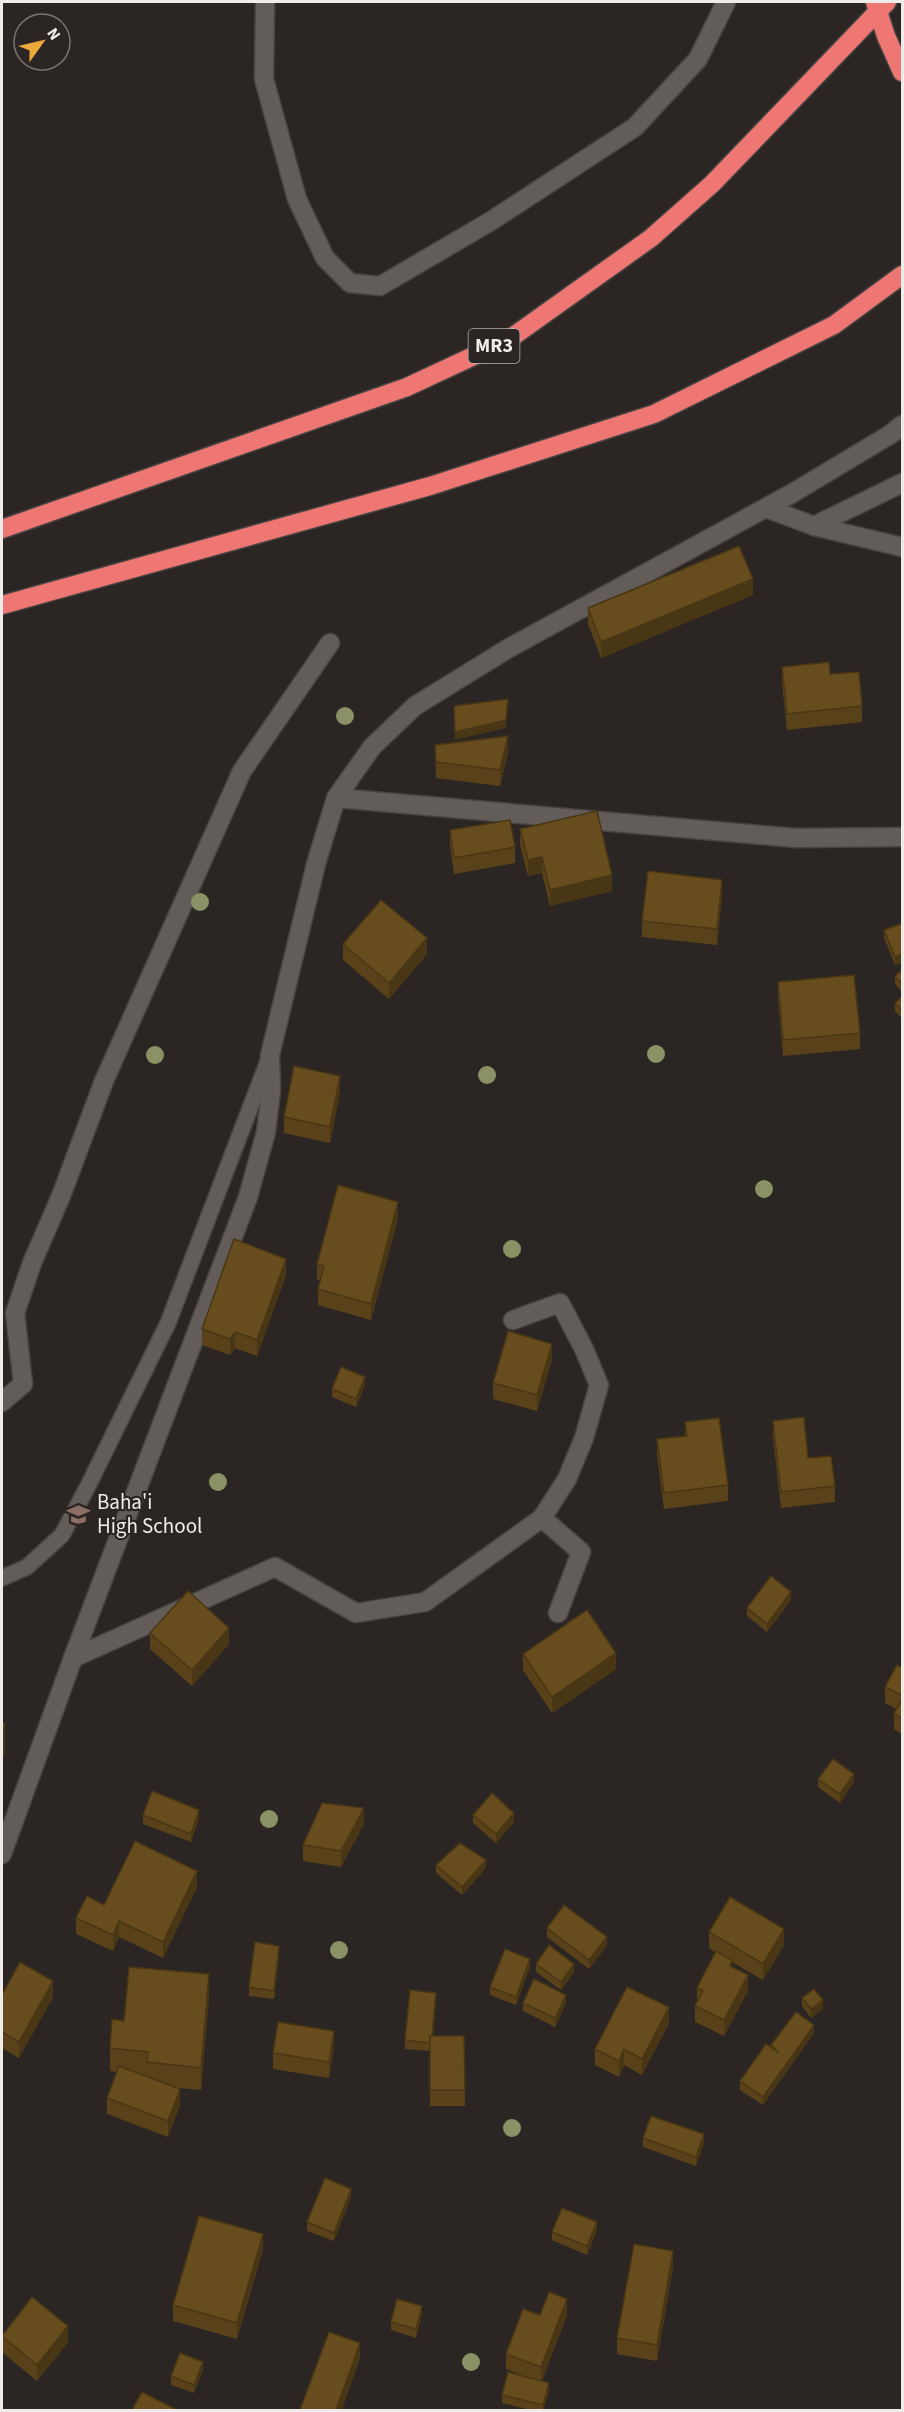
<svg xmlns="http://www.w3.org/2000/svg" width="904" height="2412" viewBox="0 0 904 2412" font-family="'Source Sans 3',sans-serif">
<rect width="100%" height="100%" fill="#2b2623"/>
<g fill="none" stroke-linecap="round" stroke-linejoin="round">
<defs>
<path id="service" d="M2 1578 27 1567 62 1535 88 1486 168 1323 268 1061"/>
<g id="minor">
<path d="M265 2 264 79 297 199 325 258 350 283 380 286 491 221 635 127 698 59 726 2"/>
<path d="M766 508 814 526 902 483"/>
<path d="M814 526 902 547"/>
<path d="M336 798 796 838 902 837"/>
<path d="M513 1320 560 1303 584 1349 599 1385 584 1438 567 1479 542 1518"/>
<path d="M2 1402 23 1384 15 1313 32 1263 61 1196 104 1081 242 771 330 643"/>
<path d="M73 1658 275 1567 356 1613 425 1602 542 1518 581 1552 558 1613"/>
<path d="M2 1854 73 1658 248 1197 266 1132 271 1091 270 1055 316 864 336 798 372 747 415 706 509 648 791 494 891 434 902 425"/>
</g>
<g id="motorway">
<path d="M875 2 886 36 902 72"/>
<path d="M2 529 407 387 508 340 651 238 712 184 887 2"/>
<path d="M2 605 430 486 654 414 834 325 902 275"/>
</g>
</defs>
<use href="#service" stroke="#494441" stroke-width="18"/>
<use href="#minor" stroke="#494441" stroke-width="21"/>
<use href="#motorway" stroke="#494441" stroke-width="21"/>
<use href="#service" stroke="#635d59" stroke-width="15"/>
<use href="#minor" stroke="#635d59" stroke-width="18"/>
<use href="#motorway" stroke="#ee7774" stroke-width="18"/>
</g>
<g fill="#899165">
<circle cx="345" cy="716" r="9"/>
<circle cx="200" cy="902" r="9"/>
<circle cx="656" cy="1054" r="9"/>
<circle cx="155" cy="1055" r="9"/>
<circle cx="487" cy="1075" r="9"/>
<circle cx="764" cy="1189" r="9"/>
<circle cx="512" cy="1249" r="9"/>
<circle cx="218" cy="1482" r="9"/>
<circle cx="269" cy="1819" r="9"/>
<circle cx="339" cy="1950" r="9"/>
<circle cx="512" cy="2128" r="9"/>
<circle cx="471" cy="2362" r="9"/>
</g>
<g fill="#594219">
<path d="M753 595 601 658 588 624V608Z"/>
<path d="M782 667 830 674 862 706V722L787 730 782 683Z"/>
<path d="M901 677H903V696L901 693Z"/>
<path d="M435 745 508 752 500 786 436 778Z"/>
<path d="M520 829 612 891 550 906 542 873 528 876 520 845Z"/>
<path d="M450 830 515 847V863L454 874 450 846Z"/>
<path d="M722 896 717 945 642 937V921Z"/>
<path d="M903 923V963L895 965 884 938V930Z"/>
<path d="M343 944 427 954 389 999 343 960Z"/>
<path d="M903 969V993L895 984V976Z"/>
<path d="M778 982 860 1033V1049L783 1056 778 998Z"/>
<path d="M903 996V1019L895 1011V1003Z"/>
<path d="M340 1092 330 1143 284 1133V1117Z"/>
<path d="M398 1218 371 1320 318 1305V1289L320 1280H317V1264Z"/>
<path d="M286 1275 257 1356 235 1348 230 1355 202 1345V1329Z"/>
<path d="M552 1360 537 1411 493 1399V1383Z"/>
<path d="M365 1385 356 1407 332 1397V1389Z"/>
<path d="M773 1421 835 1486V1502L781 1508 773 1437Z"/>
<path d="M685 1422 728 1485V1501L664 1509 657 1455V1439L685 1436Z"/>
<path d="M791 1600 767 1632 747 1616V1608Z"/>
<path d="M150 1633 229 1644 192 1686 150 1649Z"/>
<path d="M523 1654 616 1669 552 1713 523 1670Z"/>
<path d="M903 1668V1735L894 1729V1713L896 1709 885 1703V1687Z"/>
<path d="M818 1779 854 1782 840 1803 818 1787Z"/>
<path d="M143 1815 199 1818 191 1842 143 1824Z"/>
<path d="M473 1815 514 1822 496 1843 473 1823Z"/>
<path d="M364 1824 341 1867 303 1861V1845Z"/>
<path d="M436 1865 486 1868 462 1895 436 1873Z"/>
<path d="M197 1887 163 1958 119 1937 113 1951 76 1934V1918L104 1905Z"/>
<path d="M547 1928 607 1945 589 1969 547 1937Z"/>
<path d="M709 1932 784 1945 763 1980 732 1962V1967L748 1991 724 2036 695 2022V2006L697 2002V1988L715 1952 709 1948Z"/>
<path d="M279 1954 274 1999 249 1996V1987Z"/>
<path d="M536 1964 574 1972 561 1990 536 1972Z"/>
<path d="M530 1967 516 2005 490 1995V1987Z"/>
<path d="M2 1995 53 1997 19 2058 2 2048Z"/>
<path d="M209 1997 201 2090 179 2088 180 2105 168 2137 107 2114V2098L117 2072 110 2071V2048L124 2021Z"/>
<path d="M802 1998 823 2009 811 2018 802 2006Z"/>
<path d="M436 2001 433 2036H464L465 2106H430V2051L405 2049V2040Z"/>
<path d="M523 2003H566L555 2027 523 2011Z"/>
<path d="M669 2023 642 2075 624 2065 619 2077 595 2065V2049Z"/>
<path d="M814 2033 763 2105 740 2090V2081L771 2048V2045Z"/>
<path d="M334 2047 329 2078 273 2069V2053Z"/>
<path d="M643 2138 704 2143 696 2166 643 2147Z"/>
<path d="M351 2197 334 2241 307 2231V2222Z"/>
<path d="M597 2230 587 2255 552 2240V2232Z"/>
<path d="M263 2250 237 2339 173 2321V2305Z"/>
<path d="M673 2267 657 2361 617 2354V2338Z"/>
<path d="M422 2314 416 2338 391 2330V2322Z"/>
<path d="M567 2315 542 2381 549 2391 543 2410H530L502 2403V2395L523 2376 506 2369V2354Z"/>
<path d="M2 2335 68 2342 37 2381 2 2352Z"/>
<path d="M203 2370 194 2393 171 2385V2376Z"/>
</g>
<g fill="#483614">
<path d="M753 579V595L601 658V642Z"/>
<path d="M508 699 506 728 455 740V732Z"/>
<path d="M508 736V752L500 786V770Z"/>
<path d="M542 857V873L528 876V860Z"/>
<path d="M612 875V891L550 906V890Z"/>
<path d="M722 880V896L717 945V929Z"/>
<path d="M427 938V954L389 999V983Z"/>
<path d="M903 954V963L895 965V957Z"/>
<path d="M340 1076V1092L330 1143V1127Z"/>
<path d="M398 1202V1218L371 1320V1304Z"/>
<path d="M286 1259V1275L257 1356V1340Z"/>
<path d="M235 1332V1348L230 1355V1339Z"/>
<path d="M552 1344V1360L537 1411V1395Z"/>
<path d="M365 1377V1385L356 1407V1399Z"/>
<path d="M791 1592V1600L767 1632V1624Z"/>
<path d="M229 1628V1644L192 1686V1670Z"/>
<path d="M616 1653V1669L552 1713V1697Z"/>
<path d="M5 1724V1752L2 1761V1733Z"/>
<path d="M854 1774V1782L840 1803V1794Z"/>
<path d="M364 1808V1824L341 1867V1851Z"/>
<path d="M199 1810V1818L191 1842V1834Z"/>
<path d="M514 1813V1822L496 1843V1834Z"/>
<path d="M486 1860V1868L462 1895V1887Z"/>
<path d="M197 1871V1887L163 1958V1942Z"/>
<path d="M119 1921V1937L113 1951V1935Z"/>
<path d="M784 1929V1945L763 1980V1964Z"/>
<path d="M607 1937V1945L589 1969V1960Z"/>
<path d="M279 1946V1954L274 1999V1991Z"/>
<path d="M530 1959V1967L516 2005V1997Z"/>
<path d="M574 1964V1972L561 1990V1982Z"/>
<path d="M209 1974V1997L201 2090V2068Z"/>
<path d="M748 1975V1991L724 2036V2020Z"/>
<path d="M53 1981V1997L19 2058V2042Z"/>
<path d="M566 1995V2003L555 2027V2018Z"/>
<path d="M823 2000V2009L811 2018V2009Z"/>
<path d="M669 2007V2023L642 2075V2059Z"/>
<path d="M814 2025V2033L763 2105V2097Z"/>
<path d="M334 2031V2047L329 2078V2062Z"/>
<path d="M624 2049V2065L619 2077V2061Z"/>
<path d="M180 2089V2105L168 2137V2121Z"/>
<path d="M704 2134V2143L696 2166V2157Z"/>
<path d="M351 2189V2197L334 2241V2233Z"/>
<path d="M597 2222V2230L587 2255V2246Z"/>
<path d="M263 2234V2250L237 2339V2323Z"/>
<path d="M673 2251V2267L657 2361V2345Z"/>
<path d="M567 2299V2315L541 2383V2367Z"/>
<path d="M422 2306V2314L416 2338V2329Z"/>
<path d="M68 2326V2342L37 2381V2365Z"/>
<path d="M360 2343V2359L342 2410H336Z"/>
<path d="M203 2362V2370L194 2393V2385Z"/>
<path d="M549 2383V2391L543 2410V2405Z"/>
</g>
<g fill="#674d1d" stroke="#483614" stroke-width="1.5">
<path d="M739 546 753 579 601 642 588 608Z"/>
<path d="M829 662 830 674 859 672 862 706 787 714 782 667Z"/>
<path d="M508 699 506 720 455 732 454 706Z"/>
<path d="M508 736 500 770 436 762 435 745Z"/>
<path d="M597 811 612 875 550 890 542 857 528 860 520 829Z"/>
<path d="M510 820 515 847 454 858 450 830Z"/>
<path d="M648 871 722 880 717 929 642 921Z"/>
<path d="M381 900 427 938 389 983 343 944Z"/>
<path d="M903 923V954L895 957 884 930Z"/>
<path d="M903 969V985L895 976Z"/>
<path d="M854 975 860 1033 783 1040 778 982Z"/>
<path d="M903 996V1011L895 1003Z"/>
<path d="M294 1066 340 1076 330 1127 284 1117Z"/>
<path d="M338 1185 398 1202 371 1304 318 1289 324 1266 317 1264Z"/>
<path d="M234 1239 286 1259 257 1340 235 1332 230 1339 202 1329Z"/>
<path d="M508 1331 552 1344 537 1395 493 1383Z"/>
<path d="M341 1367 365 1377 356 1399 332 1389Z"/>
<path d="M804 1417 808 1458 831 1456 835 1486 781 1492 773 1421Z"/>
<path d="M719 1418 728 1485 664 1493 657 1439 687 1436 685 1422Z"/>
<path d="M771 1576 791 1592 767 1624 747 1608Z"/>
<path d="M188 1591 229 1628 192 1670 150 1633Z"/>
<path d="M587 1610 616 1653 552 1697 523 1654Z"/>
<path d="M897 1665 903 1668V1696L885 1687Z"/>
<path d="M903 1698V1719L894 1713Z"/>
<path d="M2 1723 5 1724 2 1733Z"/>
<path d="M833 1759 854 1774 840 1794 818 1779Z"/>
<path d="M152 1791 199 1810 191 1834 143 1815Z"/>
<path d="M492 1793 514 1813 496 1834 473 1815Z"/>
<path d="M322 1803 364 1808 341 1851 303 1845Z"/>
<path d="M135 1841 197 1871 163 1942 119 1921 113 1935 76 1918 87 1896 104 1905Z"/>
<path d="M460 1843 486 1860 462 1887 436 1865Z"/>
<path d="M730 1897 784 1929 763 1964 709 1932Z"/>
<path d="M564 1905 607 1937 589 1960 547 1928Z"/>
<path d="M255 1942 279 1946 274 1991 249 1987Z"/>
<path d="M549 1945 574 1964 561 1982 536 1964Z"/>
<path d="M505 1949 530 1959 516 1997 490 1987Z"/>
<path d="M716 1951 732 1960 730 1966 748 1975 724 2020 695 2006 703 1991 697 1988Z"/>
<path d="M20 1962 53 1981 19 2042 2 2032V1995Z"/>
<path d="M129 1967 209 1974 201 2068 147 2062 148 2052 110 2048 112 2019 124 2021Z"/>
<path d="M534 1979 566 1995 555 2018 523 2003Z"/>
<path d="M627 1987 669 2007 642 2059 624 2049 619 2061 595 2049Z"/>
<path d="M814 1989 823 2000 811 2009 802 1998Z"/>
<path d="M410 1990 436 1993 432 2036H430V2043L405 2040Z"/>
<path d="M796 2012 814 2025 763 2097 740 2081 766 2044 779 2053 771 2045Z"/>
<path d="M278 2022 334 2031 329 2062 273 2053Z"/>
<path d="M430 2036H464L465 2090H430Z"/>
<path d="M119 2066 180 2089 168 2121 107 2098Z"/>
<path d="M651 2116 704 2134 696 2157 643 2138Z"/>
<path d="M325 2178 351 2189 334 2233 307 2222Z"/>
<path d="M562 2208 597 2222 587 2246 552 2232Z"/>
<path d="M199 2216 263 2234 237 2323 173 2305Z"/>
<path d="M634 2244 673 2251 657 2345 617 2338Z"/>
<path d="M549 2292 567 2299 541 2367 506 2354 523 2309 540 2315Z"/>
<path d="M32 2297 68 2326 37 2365 2 2336Z"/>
<path d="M397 2299 422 2306 416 2329 391 2322Z"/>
<path d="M329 2332 360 2343 336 2410H300Z"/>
<path d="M180 2353 203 2362 194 2385 171 2376Z"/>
<path d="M508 2372 549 2383 543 2405 502 2395Z"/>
<path d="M142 2392 177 2410H132Z"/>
</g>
<defs>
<symbol id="school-bare" viewBox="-9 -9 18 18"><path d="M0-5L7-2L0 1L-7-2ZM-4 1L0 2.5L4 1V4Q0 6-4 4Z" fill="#8d6e63" stroke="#2b2623" stroke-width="2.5" paint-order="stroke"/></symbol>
</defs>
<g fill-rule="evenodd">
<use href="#school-bare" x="62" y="1498" width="33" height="33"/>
</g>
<g text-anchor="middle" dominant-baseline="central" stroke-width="4.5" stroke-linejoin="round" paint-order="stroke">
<rect fill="#2b2623" stroke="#b5b1ae" stroke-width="1.5" x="468.5" y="329" width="51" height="34" rx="4.5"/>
<g font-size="20" font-weight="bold" fill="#f0ecea">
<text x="494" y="346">MR3</text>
</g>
<g font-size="21" fill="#f0ecea" stroke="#2b2623" text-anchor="start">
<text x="97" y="1502">Baha'i<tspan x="97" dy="24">High School</tspan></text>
</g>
</g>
<rect width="904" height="2412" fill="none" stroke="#f0ecea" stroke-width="6"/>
<g transform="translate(42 42) rotate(56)"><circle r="28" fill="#2b2623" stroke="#7a7573" stroke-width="1.5"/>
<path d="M0-4.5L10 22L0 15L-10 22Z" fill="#eda83c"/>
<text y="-9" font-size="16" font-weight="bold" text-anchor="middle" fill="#f0ecea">N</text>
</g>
</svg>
